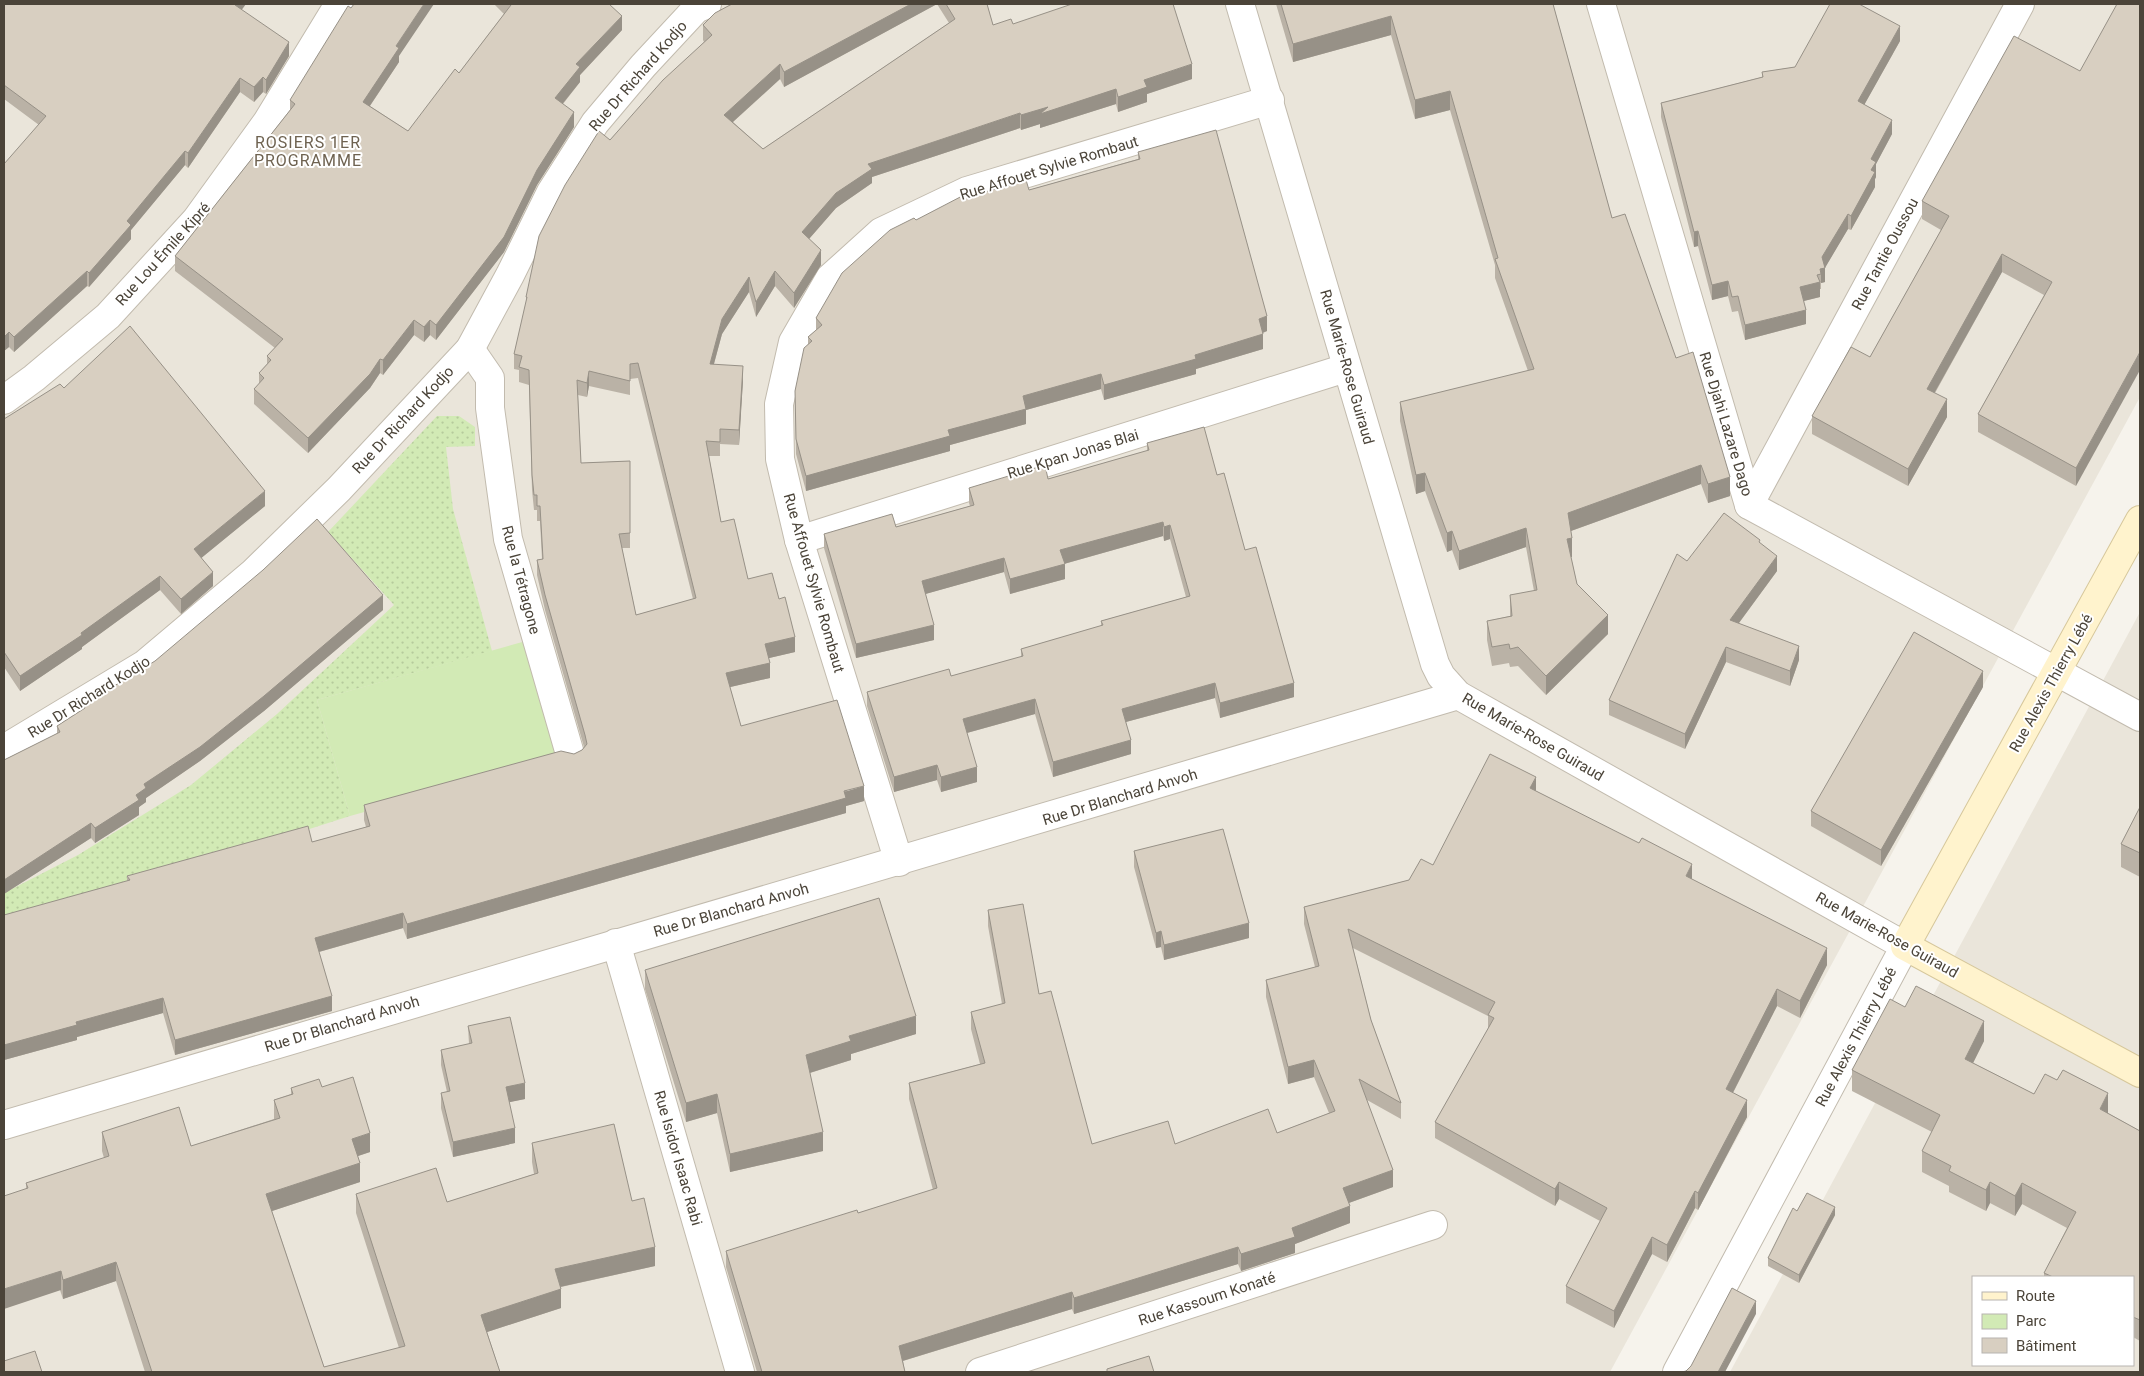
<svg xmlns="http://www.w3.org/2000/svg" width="2144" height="1376" viewBox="0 0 2144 1376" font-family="Roboto,sans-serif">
<defs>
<pattern id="grass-dots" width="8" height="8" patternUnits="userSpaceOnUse" patternTransform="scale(1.25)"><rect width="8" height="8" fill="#d2eab5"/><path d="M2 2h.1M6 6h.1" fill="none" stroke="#b6ca9c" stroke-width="1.8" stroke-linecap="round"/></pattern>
</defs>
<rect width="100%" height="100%" fill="#f6f3ec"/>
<g fill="#eae5da" fill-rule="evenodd">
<path d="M4 4H2140V397L1610 1372H4Z"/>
<path d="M2140 612V1372H1730ZM1973 1277H2133V1365H1973Z"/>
</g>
<path fill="url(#grass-dots)" d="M437 416H459L475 427V446L446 447 453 509 492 651 317 700 350 816 4 927V893L78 855 191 785 277 714 394 605 328 532Z"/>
<path fill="#d2eab5" d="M533 639 565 756 350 816 317 700Z"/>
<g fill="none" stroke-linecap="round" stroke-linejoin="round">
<defs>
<g id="minor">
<path d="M1601 4 1749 505 2140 717"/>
<path d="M470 349 490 378V408L508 539 570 754"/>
<path d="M4 400 34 378 108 316 196 220 267 122 339 4"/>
<path d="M1749 505 2020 4"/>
<path d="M799 540 1346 368"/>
<path d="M4 749 145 664 253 573 339 489 470 349 510 275 551 192 595 123 643 66 696 9 707 4"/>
<path d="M899 862 799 540 780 459 779 404 793 342 830 278 881 232 967 191 1270 100"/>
<path d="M616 943 740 1372"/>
<path d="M4 1125 1458 695"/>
<path d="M980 1372 1433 1225"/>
</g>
<path id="tertiary" d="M1240 4 1435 664 1441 676 1458 695 1905 946 1677 1372"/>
<path id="secondary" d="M2140 520 1905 946 2140 1073"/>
</defs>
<use href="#minor" stroke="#c2bbae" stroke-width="30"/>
<use href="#tertiary" stroke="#c2bbae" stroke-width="30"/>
<use href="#secondary" stroke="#d6c79b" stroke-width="30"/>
<use href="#minor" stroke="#fff" stroke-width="28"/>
<use href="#tertiary" stroke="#fff" stroke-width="28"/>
<use href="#secondary" stroke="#fff3cd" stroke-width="28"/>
</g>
<g fill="#bab2a6" fill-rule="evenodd">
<path d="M4 4 242 10 289 56 266 94 263 92 254 102 240 92 188 168 185 165 131 230V239L89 287 87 286 14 352 9 347 4 351 39 125 4 99Z"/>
<path d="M494 4H609L622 30 580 75V82L563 104 574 127 537 185 504 252 436 340 430 335 424 342 414 335 383 375 380 373 370 388 308 453 254 404V389L259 384V373L267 364V356L275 348 175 271V256L290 110V100L399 56V62L370 106 408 131 459 73 504 14Z"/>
<path d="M732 4H987L993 25 1013 24 1192 79 1147 94V102L1118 112 1116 104 1040 128V124L1021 130 1020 128 872 177V183L836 208 809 239 821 265 794 308 775 286 756 317 749 292 722 334 714 364 743 380 739 445 720 444V456H709L721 522 748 579 779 599 795 652 769 658 770 678 730 687 741 726 864 801 846 806V813L407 939 403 928 319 952 332 1011 175 1055 163 1013 77 1037V1040L4 1060 127 881V876L312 842 366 827 364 820V805L574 754 582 750 584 747 545 610 537 575V560L542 559 540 521H537V510H534L532 490 529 385 519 382V370L514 369V354L526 305V297L610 140 704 42 703 40V25ZM937 4 949 23 763 149 733 122 780 79 784 87ZM638 378 693 599 636 615 622 548H630V461L581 463 578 395 587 397 589 386 630 395V379Z"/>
<path d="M1276 4H1553L1612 218 1676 358 1730 496 1708 503 1701 484 1571 531 1572 557H1571L1577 584 1608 634 1546 695 1518 666 1510 667 1509 663 1492 666 1487 640V621L1510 616V595L1534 591 1526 547 1459 570 1452 550 1447 552 1425 491 1416 494 1400 421V402L1528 371 1495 278V265L1450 110 1415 119 1391 35 1293 62Z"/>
<path d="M1900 41 1864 105 1892 134 1876 164V177L1875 179V187L1851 230 1848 229 1825 267V282L1821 283V289H1820V297L1803 301 1806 324 1745 340 1738 311 1732 312 1728 296 1712 300 1698 246 1694 247 1661 117V103L1762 77V72L1795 67Z"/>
<path d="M2080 71 2076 486 1978 432V414L2044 295 2002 272 1935 393 1947 417 1908 486 1812 434V416L1870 357 1941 230 1922 219V201Z"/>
<path d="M1138 152 1267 331 1263 333V349L1196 369V374L1104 400 1101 389 1026 410V424L950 445V451L806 491 796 454 795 391 808 345V337L816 330V318L916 220 968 197 1029 190 1138 159Z"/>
<path d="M64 388 265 506 201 558 213 586 181 614 160 590 82 647V649L20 691 4 667V419Z"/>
<path d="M1147 443 1217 475 1245 550 1294 697 1220 718 1215 698 1126 722 1131 754 1053 777 1035 714 967 733 977 782 941 792 937 780 894 792 867 706V692L951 676 1021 657V649L1101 626V621L1186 597 1170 539 1164 541 1163 536 1064 564 1065 579 1010 594 1004 572 925 594 934 640 856 658 824 548V534L896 527 970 506 969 503V488L1048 479 1147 451Z"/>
<path d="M1760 543 1777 571 1739 623 1799 660 1790 686 1726 662 1685 749 1609 715V700L1687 561Z"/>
<path d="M383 610 264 711 200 761 146 798V802L139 807V815L95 843 91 838 4 894V760L57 734V726L83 709V705Z"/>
<path d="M1983 687 1881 866 1811 826V811Z"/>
<path d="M1536 791 1692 879 1827 965 1800 1018 1777 1006 1733 1093 1747 1117 1698 1210 1695 1208 1667 1262 1652 1254 1614 1328 1566 1303V1286L1600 1221 1559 1199 1555 1206 1435 1138V1122L1488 1029V1016L1353 948 1371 1020 1401 1103V1119L1367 1100 1393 1187 1349 1203 1350 1223 1295 1244V1253L1241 1271 1238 1264 1074 1314 1072 1309 903 1361 905 1372H757L726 1267V1251L858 1213 933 1190 909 1099V1083L980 1064 971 1029V1012L1002 1004 988 926V910L1039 994 1092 1144H1175L1277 1133 1329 1113 1314 1077 1288 1084 1266 997V980L1315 967 1304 924V907L1409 880 1433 865Z"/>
<path d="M2140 807V877L2121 867V844Z"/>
<path d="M1134 851 1249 938 1164 960 1161 947 1156 948 1134 867Z"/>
<path d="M645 970 916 1034 851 1054V1060L810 1073 823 1151 730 1172 717 1113 686 1122 645 989Z"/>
<path d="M1905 1007 1984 1041 1973 1063 2034 1094 2108 1113 2140 1131V1341L2133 1337V1277H2044V1273L2067 1228 2022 1204 2015 1216 1990 1203 1986 1211 1949 1192V1186L1922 1172V1151L1932 1132 1852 1091V1070Z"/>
<path d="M468 1026 525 1099 509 1102 515 1143 453 1157 441 1108V1093L447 1092 441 1065V1050L469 1044Z"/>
<path d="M322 1087 370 1152 358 1156 360 1182 272 1211 324 1367 399 1348 356 1213V1194L447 1202 534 1174 532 1162V1143L632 1201 655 1266 561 1287V1308L487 1332 500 1372H145L116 1281 63 1299 26 1188V1183L104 1158 102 1151V1132L191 1146 274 1119V1100L291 1094V1088Z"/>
<path d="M1797 1211 1835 1215 1799 1283 1768 1266V1258Z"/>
</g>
<g fill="#979187">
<path d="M236 4H246L235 19V5Z"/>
<path d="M424 4H434L399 56V62L363 116V102L396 46Z"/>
<path d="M911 4H937L784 87V72Z"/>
<path d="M622 16V30L580 75V82L555 113V98L576 64Z"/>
<path d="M1391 16V35L1293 62V44Z"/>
<path d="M1900 26V41L1858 116V101Z"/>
<path d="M289 42V56L266 94V80Z"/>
<path d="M780 64V79L724 130V115Z"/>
<path d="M1192 64V79L1147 94V102L1118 112V97L1144 80Z"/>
<path d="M263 77V92L254 102V87Z"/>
<path d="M240 78V92L188 168V153Z"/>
<path d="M1116 89V104L1040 128V124L1021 130V115L1048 107Z"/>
<path d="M1450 91V110L1415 119V100Z"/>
<path d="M574 112V127L537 185 504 252 436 340V325Z"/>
<path d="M1020 113V128L872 177V183L836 208 802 247V232L836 193 868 164Z"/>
<path d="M1892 120V134L1876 164V177L1875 179V187L1851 230V216L1871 159Z"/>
<path d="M185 151V165L131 230V239L89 287V273L127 221Z"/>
<path d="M1848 214V229L1825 268V282L1821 283V274L1820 269 1822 257Z"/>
<path d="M1698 231V246L1694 247V232Z"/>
<path d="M821 250V265L794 308V293Z"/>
<path d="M2002 254V272L1927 406V389Z"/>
<path d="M87 271V286L14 352V337Z"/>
<path d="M775 271V286L756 317V302Z"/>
<path d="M749 277V292L722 334 710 378V364L722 319Z"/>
<path d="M1728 281V296L1712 300V285Z"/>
<path d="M1820 282V297L1800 302V287Z"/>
<path d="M1806 310V324L1745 340V325Z"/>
<path d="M1267 316V331L1259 334V319Z"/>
<path d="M414 320V335L383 375V360Z"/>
<path d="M430 320V335L424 342V327Z"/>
<path d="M9 332V347L4 351V337Z"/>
<path d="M1263 334V349L1196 369V374L1104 400V385L1195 355Z"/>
<path d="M2140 352V370L2076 486V468Z"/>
<path d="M380 359V373L370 388 308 453V438Z"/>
<path d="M743 366V380L739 445V430Z"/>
<path d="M589 371V386L587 397V383Z"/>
<path d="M1101 374V389L1026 410V424L950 445V451L806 491V476L948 430 1023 396Z"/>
<path d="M1947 399V417L1908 486V469Z"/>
<path d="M1701 465V484L1568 532V513Z"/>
<path d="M1425 473V491L1416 494V475Z"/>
<path d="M1730 477V496L1708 503V484Z"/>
<path d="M265 491V506L194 564V549Z"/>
<path d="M1163 522V536L1060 565V550Z"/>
<path d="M1170 525V539L1164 541V527Z"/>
<path d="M1526 528V547L1459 570V551Z"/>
<path d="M1452 531V550L1447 552V533Z"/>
<path d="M1572 538V557L1567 558V539Z"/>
<path d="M1777 556V571L1730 635V620Z"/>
<path d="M1004 558V572L922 595V581Z"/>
<path d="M1065 564V579L1010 594V579Z"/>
<path d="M213 572V586L181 614V599Z"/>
<path d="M160 576V590L82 647V649L20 691V676Z"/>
<path d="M383 595V610L264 711 200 761 146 798V802L139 807V815L95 843V828L144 784Z"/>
<path d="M1608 615V634L1546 695V676Z"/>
<path d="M934 625V640L856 658V644Z"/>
<path d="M795 637V652L765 659V644Z"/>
<path d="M1799 646V660L1790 686V671Z"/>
<path d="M1726 647V662L1685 749V734Z"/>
<path d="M770 663V678L726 688V673Z"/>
<path d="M1983 671V687L1881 866V850Z"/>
<path d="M1215 683V698L1122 723V709Z"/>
<path d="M1294 683V697L1220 718V703Z"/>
<path d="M1035 699V714L963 734V719Z"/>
<path d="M1131 740V754L1053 777V762Z"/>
<path d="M937 765V780L894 792V777Z"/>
<path d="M977 767V782L941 792V777Z"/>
<path d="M1536 777V794L1530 788Z"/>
<path d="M864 786V801L846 806V813L407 939V924Z"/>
<path d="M91 823V838L4 894V880Z"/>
<path d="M1692 864V881L1686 876Z"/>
<path d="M403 913V928L315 953V938Z"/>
<path d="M1249 923V938L1164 960V945Z"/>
<path d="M1161 931V947L1156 948V933Z"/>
<path d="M1827 948V965L1800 1018V1001Z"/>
<path d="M1777 989V1006L1726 1106V1089Z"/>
<path d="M332 996V1011L175 1055V1040Z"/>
<path d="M163 998V1013L77 1037V1040L4 1060V1045L76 1022Z"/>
<path d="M916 1016V1034L851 1054V1060L806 1074V1055L849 1036Z"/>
<path d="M1984 1021V1041L1965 1079V1059Z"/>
<path d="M1314 1060V1077L1288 1084V1067Z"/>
<path d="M525 1083V1099L506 1103V1087Z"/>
<path d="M2108 1093V1114L2100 1109Z"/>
<path d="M717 1094V1113L686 1122V1103Z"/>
<path d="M1747 1100V1117L1698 1210V1193Z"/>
<path d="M515 1128V1143L453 1157V1142Z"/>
<path d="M823 1132V1151L730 1172V1154Z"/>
<path d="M370 1133V1152L352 1158V1139Z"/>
<path d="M360 1163V1182L266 1213V1194Z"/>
<path d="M1393 1170V1187L1343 1205V1188Z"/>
<path d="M1559 1182V1199L1555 1206V1189Z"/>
<path d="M1990 1182V1203L1986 1211V1190Z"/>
<path d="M2022 1183V1204L2015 1216V1196Z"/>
<path d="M1695 1191V1208L1667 1262V1245Z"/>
<path d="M1350 1206V1223L1295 1244V1253L1241 1271V1254L1292 1228Z"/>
<path d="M1835 1207V1215L1799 1283V1275Z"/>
<path d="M1652 1237V1254L1614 1328V1311Z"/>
<path d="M655 1247V1266L555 1288V1269Z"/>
<path d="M1238 1247V1264L1074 1314V1298Z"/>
<path d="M116 1262V1281L63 1299V1280Z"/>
<path d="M61 1271V1290L4 1309V1289Z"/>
<path d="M561 1289V1308L481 1334V1315Z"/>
<path d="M1072 1292V1309L899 1362V1346Z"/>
<path d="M1756 1301V1314L1725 1372H1718Z"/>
</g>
<g fill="#d8cfc1" stroke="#979187" fill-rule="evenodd">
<path d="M4 4H236L235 5 289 42 266 80 263 77 254 87 240 78 188 153 185 151 127 221 131 225 89 273 87 271 14 337 9 332 4 337V164L46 116 4 85Z"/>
<path d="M354 4H424L396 46 399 48 363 102 408 131 455 69 459 73 511 5 509 4H609L622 16 576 64 580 67 555 98 574 112 537 170 504 237 436 325 430 320 424 327 414 320 383 360 380 359 370 374 308 438 254 389 264 378 259 373 271 360 267 356 283 339 175 256 295 104 290 100 348 6 351 8Z"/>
<path d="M732 4H911L784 72 780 64 724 115 763 149 955 19 946 4H987L993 25 1011 19 1013 24 1072 4H1173L1192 64 1144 80 1147 87 1118 97 1116 89 1040 114 1048 107 1021 115 1020 113 868 164 872 169 836 193 802 232 821 250 794 293 775 271 756 302 749 277 722 319 710 364 743 366 739 430 720 429V442L706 441 721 522 734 519 748 579 772 573 779 599 785 597 795 637 765 644 770 663 726 673 741 726 837 700 864 786 844 791 846 798 407 924 403 913 315 938 332 996 175 1040 163 998 76 1022 77 1025 4 1045V915L130 880 127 876 308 826 312 842 370 826 364 805 561 751 574 754 582 750 587 744 585 735 545 595 537 560 543 559 540 506H537V495H534L532 475 529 370 519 367 522 356 514 354 527 297H526L539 236 565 185 599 131 610 140 663 80 712 35 703 25 715 13ZM638 363 696 598 636 615 619 534 630 533V461L581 463 577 380 587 383 589 371 630 381V364Z"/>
<path d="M1281 4H1553L1612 218 1625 214 1676 358 1693 352 1730 477 1708 484 1701 465 1568 513 1572 538 1567 539 1577 584 1608 615 1546 676 1518 647 1510 649 1509 644 1492 647 1487 621 1512 616 1510 595 1537 590 1526 528 1459 551 1452 531 1447 533 1425 473 1416 475 1400 402 1534 369 1495 259 1498 258 1450 91 1415 100 1391 16 1293 44Z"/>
<path d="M1830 4H1859L1900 26 1858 101 1892 120 1871 159 1876 162 1871 170 1875 172 1851 216 1848 214 1822 257 1825 268 1820 269 1821 274 1817 275 1820 282 1800 287 1806 310 1745 325 1738 296 1732 297 1728 281 1712 285 1698 231 1694 232 1661 103 1763 77 1762 72 1795 67Z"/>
<path d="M2117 4H2139L2140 5V352L2076 468 1978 414 2052 282 2002 254 1927 389 1947 399 1908 469 1812 416 1851 347 1870 357 1949 216 1922 201 2014 36 2080 71Z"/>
<path d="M1216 130 1267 316 1259 319 1263 334 1195 355 1196 359 1104 385 1101 374 1023 396 1026 409 948 430 950 436 806 476 796 439 795 391 804 348 812 341 808 337 822 325 816 318 842 273 890 230 914 218 916 220 966 194 968 197 1026 180 1029 190 1140 159 1138 152Z"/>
<path d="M130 326 265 491 194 549 213 572 181 599 160 576 81 633 82 635 20 676 4 652V419L60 384 64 388Z"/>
<path d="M1204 427 1217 475 1224 473 1245 550 1256 547 1294 683 1220 703 1215 683 1122 709 1131 740 1053 762 1035 699 963 719 977 767 941 777 937 765 894 777 867 692 949 669 951 676 1023 656 1021 649 1103 625 1101 621 1190 596 1170 525 1164 527 1163 522 1060 550 1065 564 1010 579 1004 558 922 581 934 625 856 644 824 534 892 514 896 527 974 505 969 488 1045 465 1048 479 1149 450 1147 443Z"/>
<path d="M1724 513 1760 540 1759 542 1777 556 1730 620 1799 646 1790 671 1726 647 1685 734 1609 700 1677 554 1687 561Z"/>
<path d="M317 519 383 595 264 696 200 747 144 784 146 788 136 795 139 800 95 828 91 823 4 880V760L60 732 57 726 85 708 83 705 155 661 263 570Z"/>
<path d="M1914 632 1983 671 1881 850 1811 811Z"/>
<path d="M1490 754 1536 777 1530 788 1639 843 1642 838 1692 864 1686 876 1827 948 1800 1001 1777 989 1726 1089 1747 1100 1698 1193 1695 1191 1667 1245 1652 1237 1614 1311 1566 1286 1607 1208 1559 1182 1555 1189 1435 1122 1494 1018 1488 1015 1495 1002 1348 929 1371 1020 1401 1103 1359 1079 1393 1170 1343 1188 1350 1206 1292 1228 1295 1237 1241 1254 1238 1247 1074 1298 1072 1292 899 1346 905 1372H762L726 1251 857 1210 858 1213 937 1188 909 1083 985 1063 971 1012 1005 1003 988 910 1023 904 1039 994 1051 991 1092 1144 1168 1121 1175 1144 1268 1109 1277 1133 1335 1111 1314 1060 1288 1067 1266 980 1319 966 1304 907 1409 880 1421 859 1433 865Z"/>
<path d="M2140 807V853L2121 844Z"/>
<path d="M1223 829 1249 923 1164 945 1161 931 1156 933 1134 851Z"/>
<path d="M879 898 916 1016 849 1036 851 1041 806 1055 823 1132 730 1154 717 1094 686 1103 645 970Z"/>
<path d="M1916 986 1984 1021 1965 1059 2034 1094 2045 1074 2057 1080 2063 1070 2108 1093 2100 1109 2140 1131V1320L2133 1317V1277H2053L2044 1273 2076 1212 2022 1183 2015 1196 1990 1182 1986 1190 1949 1171 1951 1166 1922 1151 1940 1115 1852 1070 1890 999 1905 1007Z"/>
<path d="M510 1017 525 1083 506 1087 515 1128 453 1142 441 1093 450 1091 441 1050 472 1043 468 1026Z"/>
<path d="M353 1077 370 1133 352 1139 360 1163 266 1194 324 1367 405 1346 356 1194 436 1168 447 1202 538 1173 532 1143 614 1124 632 1201 644 1198 655 1247 555 1269 561 1289 481 1315 500 1372H152L116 1262 63 1280 61 1271 4 1289V1196L28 1188 26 1183 109 1156 102 1132 179 1107 191 1146 280 1118 274 1100 293 1094 291 1088 319 1079 322 1087Z"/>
<path d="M1807 1193 1835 1207 1799 1275 1768 1258 1793 1208 1797 1211Z"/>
<path d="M1732 1288 1756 1301 1718 1372H1682L1686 1371 1691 1366Z"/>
<path d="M35 1351 42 1372H4V1361Z"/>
<path d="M1149 1356 1154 1372H1107V1369Z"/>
</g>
<g text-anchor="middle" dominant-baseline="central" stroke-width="4" stroke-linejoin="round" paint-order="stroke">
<g font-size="15" fill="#4b4439" stroke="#fff">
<text transform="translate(638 76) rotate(-49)">Rue Dr Richard Kodjo</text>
<text transform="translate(1049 168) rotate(-17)">Rue Affouet Sylvie Rombaut</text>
<text transform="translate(163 254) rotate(-48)">Rue Lou Émile Kipré</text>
<text transform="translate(1885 254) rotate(-62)">Rue Tantie Oussou</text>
<text transform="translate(1347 367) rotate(74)">Rue Marie-Rose Guiraud</text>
<text transform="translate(403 420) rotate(-47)">Rue Dr Richard Kodjo</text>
<text transform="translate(1726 424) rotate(73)">Rue Djahi Lazare Dago</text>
<text transform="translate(1073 454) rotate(-17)">Rue Kpan Jonas Blai</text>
<text transform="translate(521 580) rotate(75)">Rue la Tétragone</text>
<text transform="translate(814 583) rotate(74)">Rue Affouet Sylvie Rombaut</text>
<text transform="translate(2051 683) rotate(-61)">Rue Alexis Thierry Lébé</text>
<text transform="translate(89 697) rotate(-32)">Rue Dr Richard Kodjo</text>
<text transform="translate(1533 737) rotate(30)">Rue Marie-Rose Guiraud</text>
<text transform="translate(1120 797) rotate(-17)">Rue Dr Blanchard Anvoh</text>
<text transform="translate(731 910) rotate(-16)">Rue Dr Blanchard Anvoh</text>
<text transform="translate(1887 935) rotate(29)">Rue Marie-Rose Guiraud</text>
<text transform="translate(342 1024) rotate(-17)">Rue Dr Blanchard Anvoh</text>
<text transform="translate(1856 1037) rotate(-62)">Rue Alexis Thierry Lébé</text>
<text transform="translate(678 1158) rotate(74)">Rue Isidor Isaac Rabi</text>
<text transform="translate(1207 1299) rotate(-18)">Rue Kassoum Konaté</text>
</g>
<g font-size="16" letter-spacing="1" fill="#6e6250" stroke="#fff">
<text x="308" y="142">ROSIERS 1ER<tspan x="308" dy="18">PROGRAMME</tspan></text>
</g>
</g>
<rect width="2144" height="1376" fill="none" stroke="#4b4439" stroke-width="10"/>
<rect x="1972" y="1276" width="162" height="90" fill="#ffffff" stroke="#b7b4b0"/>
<rect x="1982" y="1292" width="25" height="8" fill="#fff3cd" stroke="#b7b4b0"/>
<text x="2016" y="1301" font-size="15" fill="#4b4439">Route</text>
<rect x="1982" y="1314" width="25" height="15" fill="#d2eab5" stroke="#b7b4b0"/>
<text x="2016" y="1326" font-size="15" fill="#4b4439">Parc</text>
<rect x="1982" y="1338" width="25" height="15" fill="#d8cfc1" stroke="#b7b4b0"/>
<text x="2016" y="1351" font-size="15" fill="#4b4439">Bâtiment</text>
</svg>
